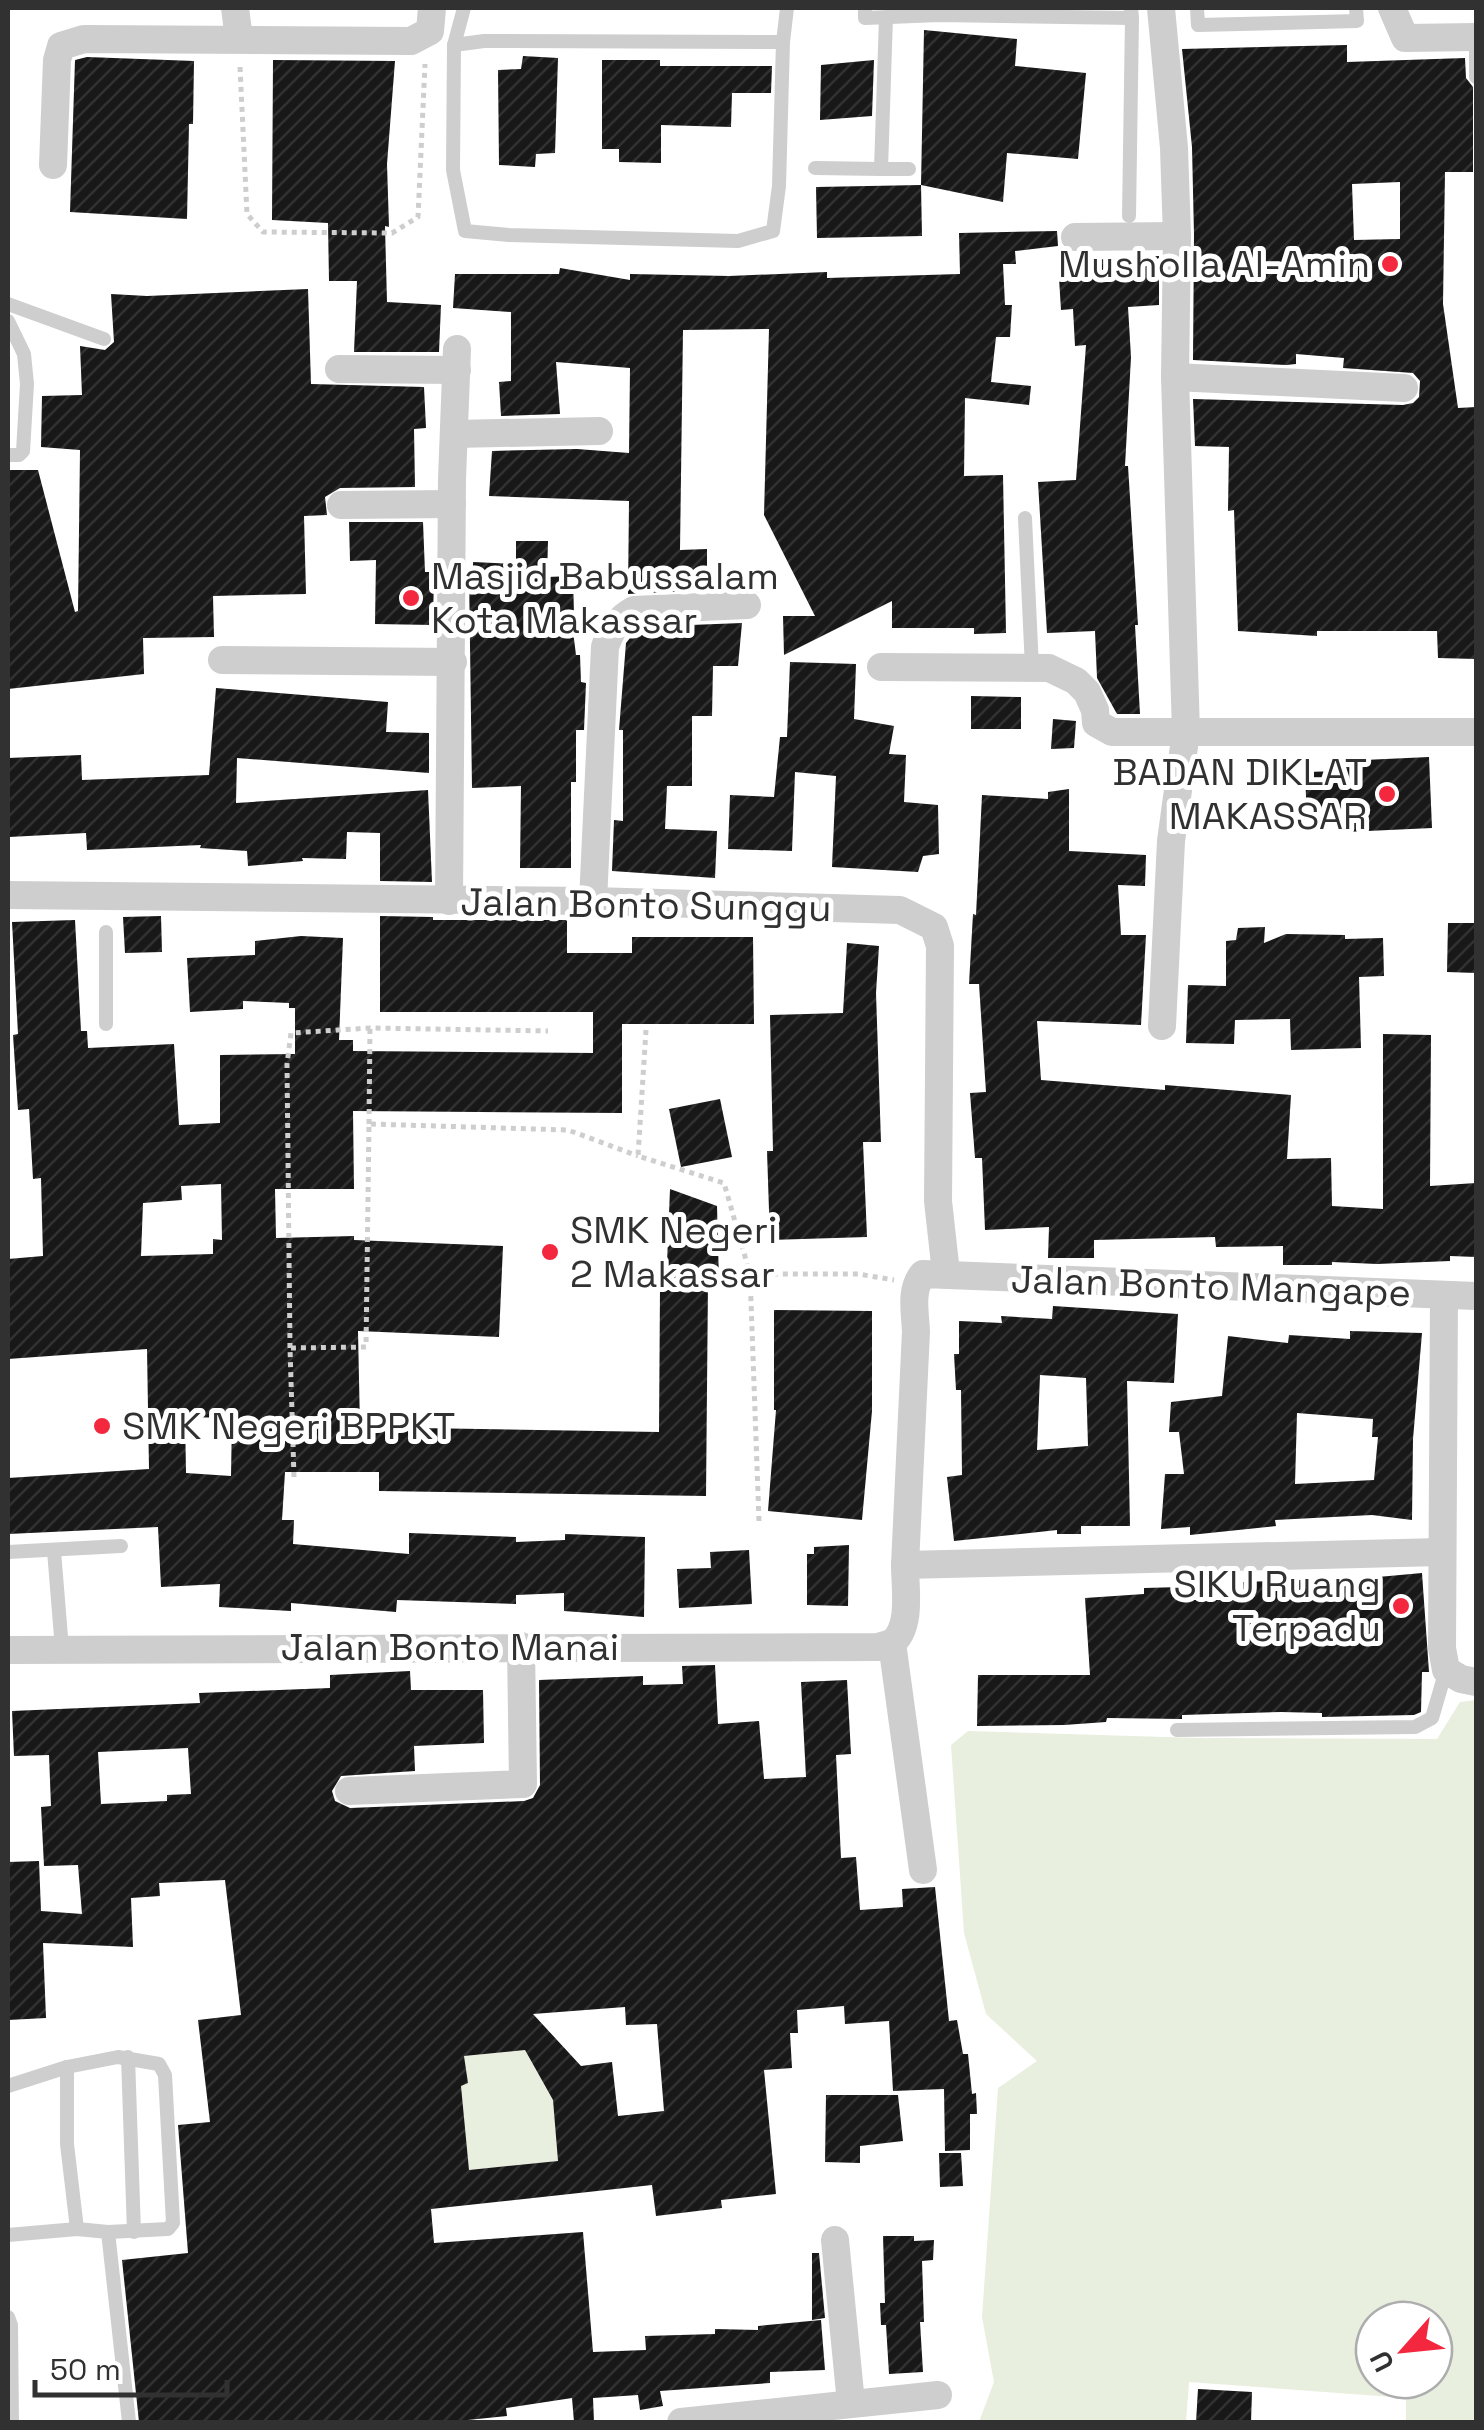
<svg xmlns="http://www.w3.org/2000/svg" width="1484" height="2430" viewBox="0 0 1484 2430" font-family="'Space Grotesk',sans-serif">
<defs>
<pattern id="building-hatch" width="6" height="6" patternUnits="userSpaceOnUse" patternTransform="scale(2.5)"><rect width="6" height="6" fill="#181818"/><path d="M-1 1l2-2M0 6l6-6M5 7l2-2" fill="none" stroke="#313131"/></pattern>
</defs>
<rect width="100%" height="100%" fill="#fff"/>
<g fill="#e8efde" fill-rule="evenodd">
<path d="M1476 1700V2422H1406V2398L1189 2382 1186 2422H979L994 2382 982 2317 998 2088 1037 2061 986 2014 964 1933 951 1745 968 1731 1198 1738 1437 1739 1460 1702ZM1374 2320H1434V2380H1374Z"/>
<path d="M525 2050 553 2100 558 2161 469 2170 461 2086 468 2083 464 2056Z"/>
</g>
<g fill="url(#building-hatch)" fill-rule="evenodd">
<path d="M924 30 1017 39 1015 66 1086 73 1078 159 1007 153 1003 202 921 185Z"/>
<path d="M1347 45V62L1465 58 1466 78 1473 87V172H1445L1443 304 1458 408 1476 407V659L1438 658 1437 631H1317V636L1238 631 1234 510 1228 511 1229 447 1195 446 1193 399 1403 405 1413 403 1419 397 1420 381 1413 373 1343 368 1344 358 1296 354V364L1286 365 1193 360 1194 235 1192 147 1182 49ZM1400 182V239L1354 240 1352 184Z"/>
<path d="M523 56 558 58 555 153 536 154 535 167 499 165 498 70 521 69Z"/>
<path d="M87 57 194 61 193 124H189L187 219 70 212 75 60Z"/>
<path d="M273 60 395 61 387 164 389 227 385 226 387 302 441 305 439 352H354L357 281H329L328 223 272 220Z"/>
<path d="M602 60H660V66H772L771 93H732L731 127 661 125V163L619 162V149H602Z"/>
<path d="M874 60 872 116 820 120 821 65Z"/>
<path d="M921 185 922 236 817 238 816 187Z"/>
<path d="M1057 231 1058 246 1015 251 1016 264H1003L1005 305H1012L1010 337H996L991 382 1031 386 1029 405 965 398 964 476 1003 475 1006 633 974 634V628H892V601L784 655 783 616H815L764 515 769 329 683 330 680 550 707 549V570L759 571 760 593 746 588 628 594 629 501 489 496 492 451 577 449 629 453 630 368 556 362 560 414 501 416 499 382 511 381V312L453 308 455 274H559L560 268 630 280V274L729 276 827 272V278L960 274 959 233Z"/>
<path d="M1159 256V305L1128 307 1131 357 1125 466H1128L1138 625H1135L1140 714H1117L1097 678 1095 631 1047 633 1038 482 1076 480 1086 345 1075 346 1073 309 1061 310 1058 262Z"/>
<path d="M308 289 311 384 424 387 426 428 414 429 415 487 340 488 325 497 327 515 304 516 306 594 213 596 214 637 143 638 144 674 8 689V470H38L75 612 78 611 80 450 41 447 42 396 82 395 80 346 105 350 114 342 111 294 147 296Z"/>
<path d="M349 522H423L425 572H434L433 625 375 624 376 560 350 561Z"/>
<path d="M516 541H548L547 577 573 576 574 615H571L576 655H580L581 682 586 683 584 730H576V782H571V868H520L521 786 472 788 469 573H473V562L516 564Z"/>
<path d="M742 623 738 666H713L712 716H692V786H667L665 829 717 831 715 878 612 871 614 820 623 821V730H619L626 643 639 627Z"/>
<path d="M790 662 856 664 854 719 894 726 889 754 906 755 904 802 938 805 939 854 923 856 918 872 832 867 836 776 795 772 792 851 728 849 730 795 774 797 780 737H787Z"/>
<path d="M216 688 388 702 386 732 429 733V773L237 758 236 803 428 790 432 882 380 881V833L347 832 346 859 302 858 303 861 248 866 247 851 200 848 201 845 87 850 86 833 9 837 8 758 81 755 82 780 209 775Z"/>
<path d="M971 696 1021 697V729H971Z"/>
<path d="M1053 719 1076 721 1074 748 1051 749Z"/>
<path d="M1429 757 1432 828 1346 832 1345 821 1307 822 1305 772 1342 771V761Z"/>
<path d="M1069 789V851L1146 855 1145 886 1118 885 1121 935H1146L1141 1025 1037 1021 1041 1080 1165 1090V1085L1291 1095 1287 1159 1331 1158 1332 1206 1383 1209V1034L1431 1035 1430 1186 1476 1183V1257L1450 1256V1261L1377 1264 1332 1262V1265H1283V1246L1216 1247 1215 1237 1094 1240V1258H1048L1049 1227 985 1230 982 1158H975L970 1093 986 1092 979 984H969L973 914 976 915 982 795 1048 799V792Z"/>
<path d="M161 916 162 952 125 953 123 917Z"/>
<path d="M380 916 433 917V920H567V953H632V937H753L754 1024H622V1113L353 1111 354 1189H275L276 1238 354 1236V1240L503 1246 499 1337 358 1331 360 1427 659 1432 660 1288H666L670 1189 717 1206 719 1282 708 1281 706 1496 379 1491V1472H285L282 1520H294L293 1544 409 1554V1533L516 1537V1542L565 1540V1534L645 1537 644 1617 564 1611V1593L516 1595V1604L397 1600 396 1612 291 1603V1611L219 1607 220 1584 161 1587 158 1527 8 1534V1478L149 1469 147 1349 8 1359V1259L43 1256 41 1178 33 1179 29 1109 18 1110 13 1035 18 1034 12 922 75 920 81 1031H87L88 1048 174 1044 179 1125 220 1123V1055L295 1054V1008H289V1003L243 1001V1009L190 1012 187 958 255 955V941L301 936 343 938 339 1040H353V1051L593 1053V1012H380ZM221 1184 222 1240 213 1239V1254L141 1256 143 1203 182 1200 181 1186ZM185 1417 232 1418 231 1476 186 1473Z"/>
<path d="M1448 923H1476V973L1447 972Z"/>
<path d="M1265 927 1264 943 1286 934 1345 935V939L1383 938 1384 976 1359 977 1361 1048 1291 1050 1290 1019 1235 1020 1234 1044 1186 1043 1188 985 1226 986V941L1236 940 1238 928Z"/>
<path d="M847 943 879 946 876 993 881 1142H863L867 1237 770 1240 767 1151H773L770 1015 843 1013Z"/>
<path d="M720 1099 732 1157 681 1167 669 1109Z"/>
<path d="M1053 1306 1178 1314 1174 1383 1127 1381 1130 1526H1081V1534H1057V1530L954 1541 947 1477 962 1475 961 1390H956L954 1354H959V1321L1002 1323 1001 1316 1052 1319ZM1040 1375 1086 1378 1088 1446 1037 1450Z"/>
<path d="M774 1310 872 1311V1411L862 1520 768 1511 776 1410H774Z"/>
<path d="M1350 1331 1422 1333 1413 1439 1412 1520 1372 1515 1275 1520 1276 1526 1190 1535V1527L1161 1529 1165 1474H1184L1179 1432H1169L1171 1402 1222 1396 1228 1336 1288 1343 1289 1335 1350 1339ZM1297 1413 1373 1419 1372 1437H1378L1374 1480 1295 1484Z"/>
<path d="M849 1545 848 1606 807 1605V1554H814V1547Z"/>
<path d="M749 1550 752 1604 679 1608 677 1569 711 1568 710 1552Z"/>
<path d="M1422 1573 1429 1672H1422L1421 1712 1414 1715 1322 1717V1713L1281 1712 1182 1715V1719L1107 1718 1106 1722 1064 1725 977 1726 978 1675H1090L1085 1598 1144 1594V1588L1181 1587V1600H1244L1243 1582 1327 1579V1585L1379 1587 1378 1577Z"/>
<path d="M715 1665 718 1724 759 1721 764 1779 806 1777 801 1682 847 1680 851 1754 836 1755 841 1858 856 1857 860 1910 903 1907 902 1889 935 1887 949 2021 957 2020 963 2054H968L972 2094 976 2093 977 2114H970V2150L945 2151 944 2089 893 2091 889 2021 845 2024 844 2006 797 2010 798 2033H790L792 2068 764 2070 776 2194 721 2200 722 2208 656 2216 652 2185 431 2209 434 2243 583 2232 593 2352 646 2350 645 2336 715 2334V2329L758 2330V2326L821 2320 825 2370 770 2372V2383L660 2391 663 2406 640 2410 638 2395 593 2398 594 2422H574L572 2398 506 2408 507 2416 448 2422H139L122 2260 188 2253 178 2125 210 2122 198 2020 241 2015 225 1880 159 1883 160 1896 131 1898 133 1947 43 1943 46 2018 8 2020V1862L39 1861 41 1911 82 1914 78 1865 44 1866 41 1807 51 1806 49 1755 14 1756 12 1711 200 1703 199 1693 330 1688V1675L410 1671 411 1690H483L484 1743 414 1746 415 1771 341 1776 332 1791 335 1801 350 1808 524 1801 533 1798 540 1785 539 1680 643 1676V1685L683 1684 682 1666ZM188 1748 191 1794 167 1795V1801L101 1804 98 1752ZM625 2007 626 2025 657 2024 664 2111 618 2116 612 2062 581 2066 533 2014ZM525 2050 553 2100 558 2161 469 2170 461 2086 468 2083 464 2056Z"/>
<path d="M826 2095H898L903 2141 860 2146V2163L825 2162Z"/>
<path d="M939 2153H961L963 2186 940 2187Z"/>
<path d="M883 2236H914V2241L934 2240 933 2260 922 2261 924 2322H920L923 2372 889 2374 886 2325H881L880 2303H885Z"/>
<path d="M812 2253H819L825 2318 812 2320Z"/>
<path d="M1198 2389 1252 2392 1251 2422H1196Z"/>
</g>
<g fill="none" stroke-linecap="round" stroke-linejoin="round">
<g stroke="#cecece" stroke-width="5" stroke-dasharray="5 5" stroke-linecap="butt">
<path d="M240 67 247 214 263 232 392 233 418 217 425 64"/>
<path d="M646 1030 638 1156 724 1183 750 1274"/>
<path d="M369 1124 370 1028"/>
<path d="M290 1348 287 1064 291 1033 370 1028 548 1031"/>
<path d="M294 1477 290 1348 366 1347 369 1124 568 1130 638 1156"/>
<path d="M759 1521 750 1274H858L894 1280"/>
</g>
<g stroke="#cecece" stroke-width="14">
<path d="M464 8 454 45 484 41 783 42 787 8"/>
<path d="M865 8V18L939 15 1132 18 1131 8"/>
<path d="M1197 8 1198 25 1357 21 1356 8"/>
<path d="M886 17 881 169H909"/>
<path d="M1476 37V77"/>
<path d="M454 45 453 170 465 231 509 235 738 241 773 231 779 186 783 42"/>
<path d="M815 168 881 169"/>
<path d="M1129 216 1132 18"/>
<path d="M8 304 104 339"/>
<path d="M8 321 24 354 27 384 23 451 19 455H8"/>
<path d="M1025 518 1032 668"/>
<path d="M106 932V1024"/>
<path d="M54 1551 62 1649"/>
<path d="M8 1552 121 1546"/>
<path d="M1177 1730 1415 1727 1432 1718 1446 1670"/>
<path d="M128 2057 134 2232"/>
<path d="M67 2067V2144L77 2229"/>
<path d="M8 2086 67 2067 118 2057 159 2064 165 2075 173 2223 168 2229 108 2232 77 2229 8 2235"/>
<path d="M108 2232 129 2422"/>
<path d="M8 2317 11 2325 12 2422"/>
</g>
<g stroke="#cecece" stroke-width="28">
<path d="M235 8 239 39"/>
<path d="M1161 8 1174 148 1177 236 1175 377 1186 732 1171 841 1162 1026"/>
<path d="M1392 8 1405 38 1476 37"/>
<path d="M53 165 57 60 61 46 84 39 411 41 430 31 432 8"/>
<path d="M1075 237 1177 236"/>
<path d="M339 369 457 370"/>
<path d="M1175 377 1404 388"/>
<path d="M455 434 599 431"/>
<path d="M341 505 452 504"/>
<path d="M222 660 453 662"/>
<path d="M881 667 1049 668 1076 681 1087 692 1095 710 1096 723 1112 732H1476"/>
<path d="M8 895 593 901 900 910 934 927 940 946 938 1201 946 1273"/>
<path d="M449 901 452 479 457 349"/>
<path d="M593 901 605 647C611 629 618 619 634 610L747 605"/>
<path d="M1444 1295 1442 1648 1446 1670 1461 1679 1476 1682"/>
<path d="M905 1565 916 1331C915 1312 910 1289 923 1274L1476 1296"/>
<path d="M8 1650 878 1647 892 1643"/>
<path d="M349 1791 523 1784 521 1646"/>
<path d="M923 1870 892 1643C912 1627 905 1589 905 1565L1441 1552"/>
<path d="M835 2240 851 2403"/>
<path d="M681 2422 938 2395"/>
</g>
</g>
<g fill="#f3283f" stroke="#fff" stroke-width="4">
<circle cx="1390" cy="264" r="10"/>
<circle cx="411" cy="598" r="10"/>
<circle cx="1387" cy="794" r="10"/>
<circle cx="550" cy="1252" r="10"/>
<circle cx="102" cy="1426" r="10"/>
<circle cx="1401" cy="1606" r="10"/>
</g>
<g text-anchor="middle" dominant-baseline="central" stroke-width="10" stroke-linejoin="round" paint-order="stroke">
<g font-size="38" fill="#313131" stroke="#fff" text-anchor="end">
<text x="1370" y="264">Musholla Al-Amin</text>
<text x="431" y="576" text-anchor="start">Masjid Babussalam<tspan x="431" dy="44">Kota Makassar</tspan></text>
<text x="1367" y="772">BADAN DIKLAT<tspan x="1367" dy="44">MAKASSAR</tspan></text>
<text x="570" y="1230" text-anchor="start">SMK Negeri<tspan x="570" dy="44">2 Makassar</tspan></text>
<text x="122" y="1426" text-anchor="start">SMK Negeri BPPKT</text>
<text x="1381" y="1584">SIKU Ruang<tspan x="1381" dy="44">Terpadu</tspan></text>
</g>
<g font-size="38" fill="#313131" stroke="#fff">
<text transform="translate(646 905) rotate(1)">Jalan Bonto Sunggu</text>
<text transform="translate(1211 1286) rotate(2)">Jalan Bonto Mangape</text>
<text x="450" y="1647">Jalan Bonto Manai</text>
</g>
</g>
<rect width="1484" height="2430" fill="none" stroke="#313131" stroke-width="20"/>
<g transform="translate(1404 2350) rotate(243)"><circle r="48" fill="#ffffff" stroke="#adadad" stroke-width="2.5"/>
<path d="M0-8L18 38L0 25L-18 38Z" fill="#f3283f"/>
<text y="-15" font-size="28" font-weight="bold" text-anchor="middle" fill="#313131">U</text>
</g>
<path d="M35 2380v15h192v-15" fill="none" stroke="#313131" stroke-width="5"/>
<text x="50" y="2380" font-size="30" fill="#313131" stroke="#ffffff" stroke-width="8" paint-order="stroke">50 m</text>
</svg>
